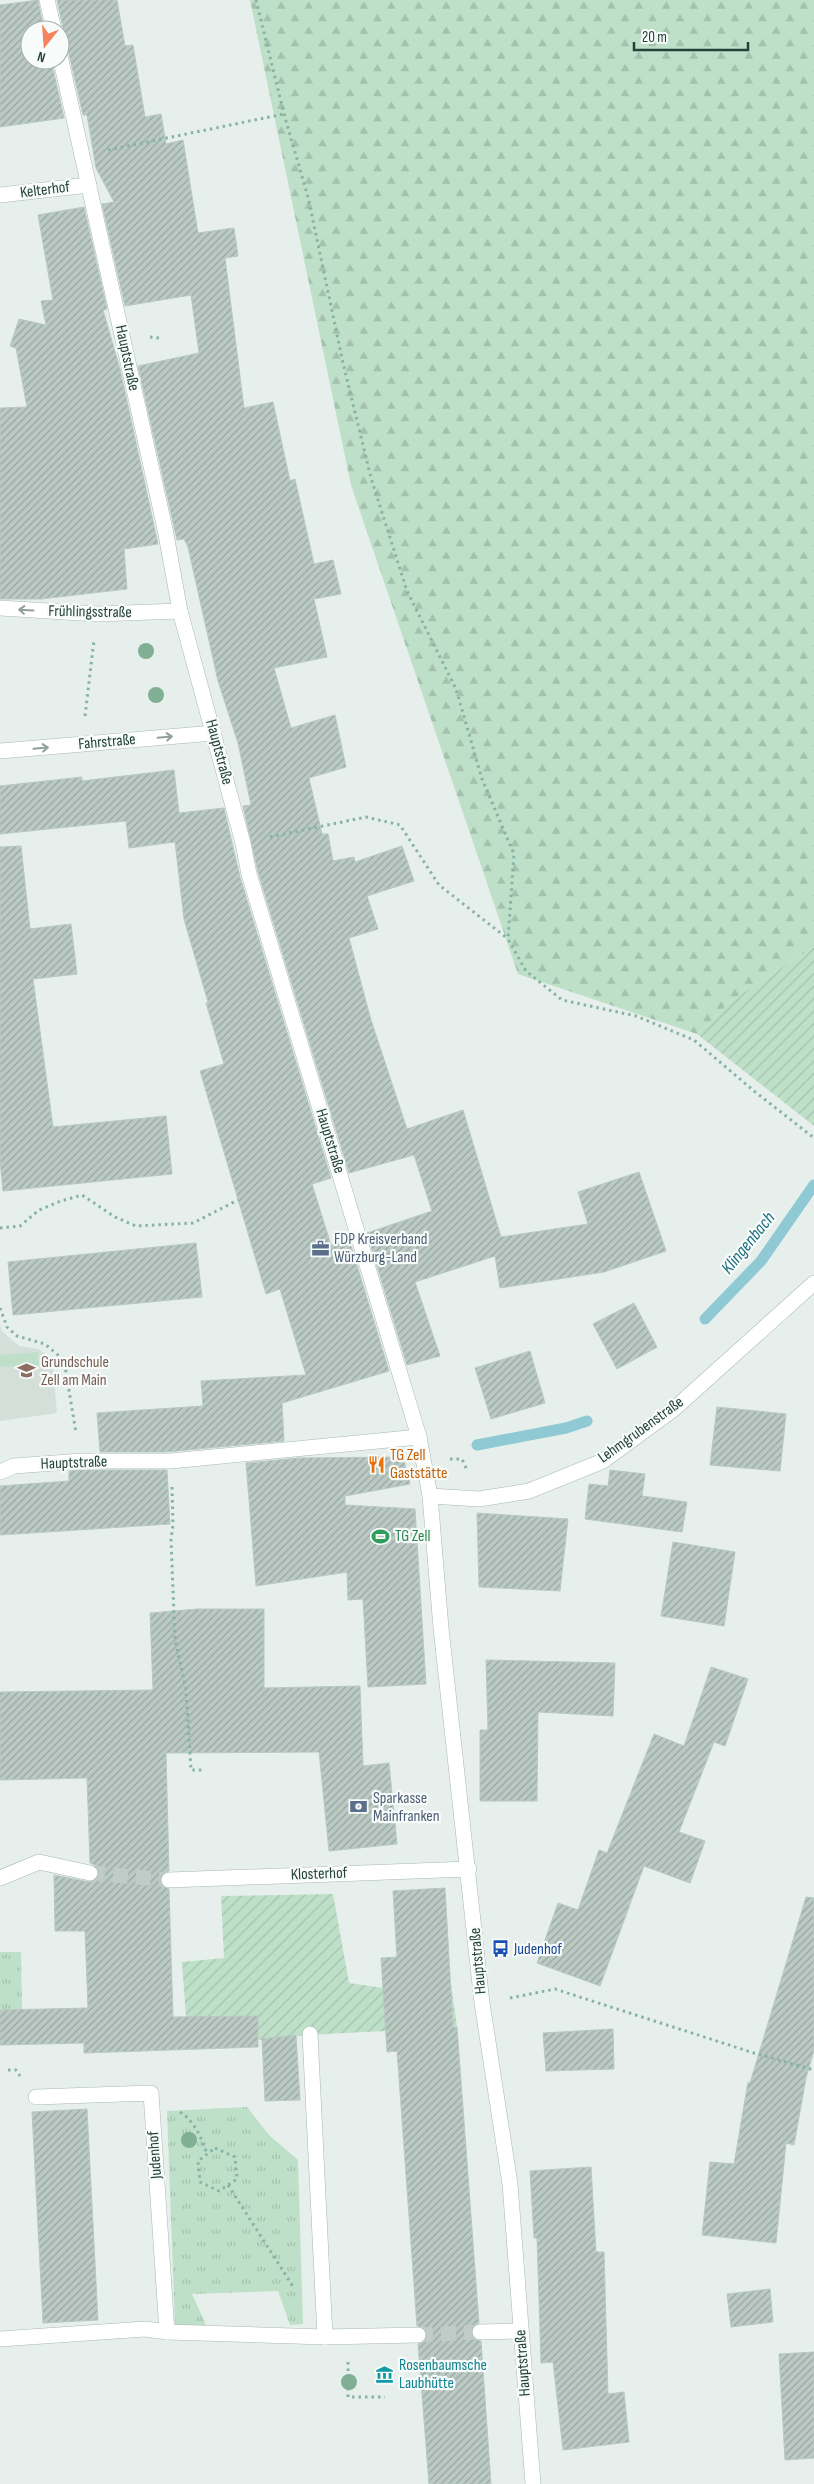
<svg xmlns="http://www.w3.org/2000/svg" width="814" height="2484" viewBox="0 0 814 2484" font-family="'Sofia Sans Condensed',sans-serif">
<defs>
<pattern id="grass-tufts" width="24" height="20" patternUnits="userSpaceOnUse" patternTransform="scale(1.25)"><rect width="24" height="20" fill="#bfe0c8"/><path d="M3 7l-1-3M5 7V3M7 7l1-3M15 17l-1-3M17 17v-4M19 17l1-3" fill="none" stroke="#a4c1ad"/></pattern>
<pattern id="forest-firs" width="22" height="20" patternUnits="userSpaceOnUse" patternTransform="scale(1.25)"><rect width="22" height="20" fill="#bfe0c8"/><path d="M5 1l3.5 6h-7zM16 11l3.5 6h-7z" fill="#a4c1ad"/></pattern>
<pattern id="garden-furrows" width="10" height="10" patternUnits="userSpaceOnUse" patternTransform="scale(1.25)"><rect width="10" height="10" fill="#bfe0c8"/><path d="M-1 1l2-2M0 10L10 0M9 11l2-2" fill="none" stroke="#a4c1ad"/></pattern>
<pattern id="building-hatch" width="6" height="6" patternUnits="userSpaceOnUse" patternTransform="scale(1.25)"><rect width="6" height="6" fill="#bbcac4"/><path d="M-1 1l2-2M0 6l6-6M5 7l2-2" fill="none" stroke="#98a6a0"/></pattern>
</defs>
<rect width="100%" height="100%" fill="#e6efeb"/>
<path fill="#d4dfda" d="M0 1325 2 1331 19 1346 38 1349 52 1358 57 1413 0 1421Z"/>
<g fill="url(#grass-tufts)">
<path d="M0 1952H21L22 2009 0 2010Z"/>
<path d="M247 2107 269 2135 298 2160 303 2324 290 2325 278 2291 192 2294 206 2325 175 2326 167 2111Z"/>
</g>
<path fill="url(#forest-firs)" d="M250 0H814V947L732 1000 697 1034 518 974 351 485Z"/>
<g fill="url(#garden-furrows)">
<path d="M814 947V1126L697 1034 732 1000Z"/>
<path d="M333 1894 349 1983 383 1988 451 1984 457 2027C391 2032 324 2032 258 2040V2017H186L182 1962 224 1958 221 1896Z"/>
</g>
<path fill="#bfe0c8" d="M38 1352 39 1365 0 1367V1355Z"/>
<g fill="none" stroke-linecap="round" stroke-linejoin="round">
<g stroke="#8ec9d4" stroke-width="11">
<path d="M705 1319 761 1261 814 1185"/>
<path d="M477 1445 566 1428 587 1421"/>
</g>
</g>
<g fill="url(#building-hatch)" stroke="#b8c9c2">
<path d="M38 0 44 30H30V60H51L64 118 0 127V5Z"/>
<path d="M57 0H117L125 46 133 45 145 117 161 114 166 144 183 140 198 233 234 228 238 256 225 258 244 408 273 402 290 481 295 479 314 564 333 560 341 594 314 599 327 657 274 668 291 728 335 715 346 767 309 778 322 834H328L333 861 354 857 355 862 402 846 414 881 367 896 378 929 349 938 371 1020 407 1129 463 1110 501 1237 588 1224 578 1192 639 1172 666 1251 604 1272 500 1288 495 1256 415 1282 440 1356 407 1365 367 1233 432 1211 414 1155 349 1173 258 872 243 806 251 805 238 743 218 681 188 547 184 539 177 540 138 366 199 353 191 295 125 306 102 204 114 202 96 168 87 115H83L69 54 67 49 60 47 63 28Z"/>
<path d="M84 207 107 309 103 310 120 369 158 544 124 549 127 589 41 599H0V408L27 407 16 348 10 346 19 319 46 325 41 301 53 300 38 215Z"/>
<path d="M174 770 179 813 224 808 240 877 331 1178 312 1184 331 1245 349 1239 389 1371 282 1403 284 1441 165 1452H100L97 1413 203 1406 201 1381 306 1375 280 1289 266 1294 200 1071 224 1064 206 1003 208 1002 184 919 175 842 129 848 126 821 0 834V786L82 777V781Z"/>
<path d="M21 846 30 929 71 924 77 974 33 979 53 1127 166 1116 172 1174 3 1191 0 1160V847Z"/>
<path d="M196 1243 202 1297 13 1315 8 1262Z"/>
<path d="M634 1303 657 1347 617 1369 593 1324Z"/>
<path d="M530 1351 545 1403 491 1419 475 1368Z"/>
<path d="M717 1407 786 1414 780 1471 710 1465Z"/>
<path d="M403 1457 410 1484 345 1496V1505L415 1509 426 1684 368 1687 363 1599 348 1600 347 1572 256 1586 246 1463 299 1458Z"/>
<path d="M82 1470H167L170 1524 0 1535V1486L69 1481V1471Z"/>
<path d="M610 1470 645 1474 642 1496 687 1502 682 1532 585 1519 589 1484 608 1486Z"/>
<path d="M477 1513 568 1519 560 1591 479 1587Z"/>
<path d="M673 1542 735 1552 724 1626 661 1616Z"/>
<path d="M198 1609H264V1688L360 1686 363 1766 389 1763 397 1844 329 1851 319 1752 166 1753 169 1871 164 1872 160 1880 161 1885 169 1889 173 2017 258 2016V2047L84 2053V2043L0 2045V2010L88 2008 85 1931H55L54 1875 89 1882 97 1880 99 1874 97 1866 90 1863 87 1778 0 1780V1692L153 1690 150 1613Z"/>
<path d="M486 1660 615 1663 613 1716 538 1712 537 1801H480V1730H488Z"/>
<path d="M711 1667 748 1679 725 1746 714 1742 679 1832 705 1841 690 1883 644 1866 600 1986 537 1963 558 1903 578 1910 599 1850 607 1853 654 1734 684 1746Z"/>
<path d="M445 1888 453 2028 457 2027 479 2323 472 2327 471 2333 475 2340 481 2341 491 2484H429L418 2344 426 2340 427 2334 423 2327 417 2326 397 2051 387 2052 381 1958 397 1957 393 1891Z"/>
<path d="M806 1897 814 1898V2050L806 2078 794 2145 786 2143 776 2243 702 2235 710 2162 734 2164 748 2082 750 2083Z"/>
<path d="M613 2029 614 2069 546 2071 543 2033Z"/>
<path d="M296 2035 300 2100 265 2101 262 2039Z"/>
<path d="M87 2109 98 2320 43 2323 32 2112Z"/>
<path d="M591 2167 596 2252H604L608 2394 624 2392 629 2442 563 2450 553 2362 541 2363 537 2238H534L530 2171Z"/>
<path d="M770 2289 773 2322 731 2327 727 2294Z"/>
<path d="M814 2352V2458L785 2460 779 2354Z"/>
</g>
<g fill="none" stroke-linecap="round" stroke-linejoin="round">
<g stroke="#bfccc8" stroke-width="15" stroke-dasharray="15 8" stroke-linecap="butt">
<path d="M90 1873 169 1880"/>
<path d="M418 2335 480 2332"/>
</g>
<defs>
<g id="street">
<path d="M47 0 54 30"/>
<path d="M60 56 165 529 180 611 243 843 249 874 419 1437 430 1496 441 1628 482 2003 510 2184 533 2484"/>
<path d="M0 195 89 185"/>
<path d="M0 608 97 614 180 611"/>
<path d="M0 751 214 733"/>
<path d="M0 1472 14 1466 82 1461H171L419 1437"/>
<path d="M430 1496 479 1499 529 1491 603 1461 674 1409 814 1283"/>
<path d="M0 1878 39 1862 90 1873"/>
<path d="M169 1880 469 1869"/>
<path d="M310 2034 325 2337"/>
<path d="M36 2097 151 2093 167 2332"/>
<path d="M480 2332 521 2331"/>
<path d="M0 2339 145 2329 167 2332 325 2337 418 2335"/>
</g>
</defs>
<use href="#street" stroke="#a8b8b2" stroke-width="16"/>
<g stroke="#86b3a5" stroke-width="3" stroke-dasharray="2.5 4" stroke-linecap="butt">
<path d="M256 0 284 114 308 197 343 363 371 478 407 591 456 689 482 779 514 854 508 939 526 971 562 1000 636 1016 694 1040 754 1091 814 1138"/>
<path d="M108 150 284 114"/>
<path d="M150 337 159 338"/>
<path d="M85 716 94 640"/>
<path d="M270 837 366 817 400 825 439 885 507 938"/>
<path d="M0 1228 20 1226 39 1210 61 1201 82 1195 115 1217 136 1226 193 1223 238 1200"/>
<path d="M0 1308 7 1327 17 1336 45 1344 64 1360 76 1433"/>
<path d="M56 1384 69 1383"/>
<path d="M450 1459H462L467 1470"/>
<path d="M172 1487 173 1525 171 1539 175 1640 186 1689 191 1770H204"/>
<path d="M510 1998 555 1989 754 2053 814 2070"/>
<path d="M8 2070H16L20 2076"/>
<path d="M180 2112C195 2122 201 2137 207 2154"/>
<path d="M215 2148 235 2157 237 2179 219 2191 200 2182 198 2161Z"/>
<path d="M228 2185 294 2288"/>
<path d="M348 2362V2397H385"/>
</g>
<use href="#street" stroke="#fff" stroke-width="15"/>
</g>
<g fill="#80af93">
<circle cx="146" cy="651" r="8"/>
<circle cx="156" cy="695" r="8"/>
<circle cx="189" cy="2140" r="8"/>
<circle cx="349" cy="2382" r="8"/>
</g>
<defs><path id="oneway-shaft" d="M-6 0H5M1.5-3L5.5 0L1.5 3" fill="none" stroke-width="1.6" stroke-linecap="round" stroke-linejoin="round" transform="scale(1.25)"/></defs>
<g stroke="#92a09c">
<use href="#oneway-shaft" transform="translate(26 610) rotate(-177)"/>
<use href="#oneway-shaft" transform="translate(165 737) rotate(-5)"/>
<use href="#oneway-shaft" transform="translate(41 748) rotate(-5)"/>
</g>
<defs>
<symbol id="office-bare" viewBox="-9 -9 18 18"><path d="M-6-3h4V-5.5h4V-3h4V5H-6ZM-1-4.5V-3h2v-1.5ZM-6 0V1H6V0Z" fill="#5c6f8a" stroke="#f7fbf9" stroke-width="2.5" paint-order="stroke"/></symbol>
<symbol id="school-bare" viewBox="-9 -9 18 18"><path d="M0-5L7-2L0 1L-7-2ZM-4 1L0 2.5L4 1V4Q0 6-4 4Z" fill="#8d6e63" stroke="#f7fbf9" stroke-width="2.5" paint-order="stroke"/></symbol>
<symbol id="restaurant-bare" viewBox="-9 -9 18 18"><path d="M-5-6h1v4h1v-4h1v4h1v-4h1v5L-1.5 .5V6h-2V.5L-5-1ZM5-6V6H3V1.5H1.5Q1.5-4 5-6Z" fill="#e8710a" stroke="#f7fbf9" stroke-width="2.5" paint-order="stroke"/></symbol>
<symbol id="stadium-bare" viewBox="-9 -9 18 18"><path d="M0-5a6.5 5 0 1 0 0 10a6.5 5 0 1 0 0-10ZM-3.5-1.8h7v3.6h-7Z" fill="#2e9e5b" stroke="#f7fbf9" stroke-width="2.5" paint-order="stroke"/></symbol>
<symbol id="bank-bare" viewBox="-9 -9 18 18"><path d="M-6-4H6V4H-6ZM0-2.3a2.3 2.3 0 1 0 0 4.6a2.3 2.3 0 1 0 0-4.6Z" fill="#5c6f8a" stroke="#f7fbf9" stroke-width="2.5" paint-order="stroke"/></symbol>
<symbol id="bus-bare" viewBox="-9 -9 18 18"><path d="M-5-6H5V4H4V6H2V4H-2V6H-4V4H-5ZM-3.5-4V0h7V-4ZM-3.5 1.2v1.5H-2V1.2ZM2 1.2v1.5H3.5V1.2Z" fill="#1a4fb4" stroke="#f7fbf9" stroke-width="2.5" paint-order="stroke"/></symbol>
<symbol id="museum-bare" viewBox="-9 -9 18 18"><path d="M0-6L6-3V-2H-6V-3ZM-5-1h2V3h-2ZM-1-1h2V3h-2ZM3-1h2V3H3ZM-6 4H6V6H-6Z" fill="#0f9aa8" stroke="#f7fbf9" stroke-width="2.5" paint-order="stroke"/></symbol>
</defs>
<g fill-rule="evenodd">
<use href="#office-bare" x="308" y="1236" width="25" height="25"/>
<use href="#school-bare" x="14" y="1358" width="25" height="25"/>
<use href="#restaurant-bare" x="364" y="1452" width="25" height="25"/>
<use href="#stadium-bare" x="368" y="1524" width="25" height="25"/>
<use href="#bank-bare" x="346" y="1794" width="25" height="25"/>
<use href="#bus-bare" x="488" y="1936" width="25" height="25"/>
<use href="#museum-bare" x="372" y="2362" width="25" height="25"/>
</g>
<g text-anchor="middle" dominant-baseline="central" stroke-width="4.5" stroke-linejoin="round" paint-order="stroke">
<g font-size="16" fill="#24423a" stroke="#f7fbf9">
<text transform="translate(45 190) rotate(-7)">Kelterhof</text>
<text transform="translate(127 358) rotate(78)">Hauptstraße</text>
<text transform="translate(90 612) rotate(1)">Frühlingsstraße</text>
<text transform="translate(107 742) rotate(-5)">Fahrstraße</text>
<text transform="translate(219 752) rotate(75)">Hauptstraße</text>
<text transform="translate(330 1141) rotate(73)">Hauptstraße</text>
<text transform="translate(641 1430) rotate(-36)">Lehmgrubenstraße</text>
<text transform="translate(74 1463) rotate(-2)">Hauptstraße</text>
<text transform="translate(319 1874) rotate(-2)">Klosterhof</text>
<text transform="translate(478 1961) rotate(-95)">Hauptstraße</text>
<text transform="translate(155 2155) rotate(-94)">Judenhof</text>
<text transform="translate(523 2363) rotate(-94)">Hauptstraße</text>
</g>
<g font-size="16" fill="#4e5e75" stroke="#f7fbf9" text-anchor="start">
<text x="334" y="1239">FDP Kreisverband<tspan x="334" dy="18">Würzburg-Land</tspan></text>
<text x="373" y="1798">Sparkasse<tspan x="373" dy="18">Mainfranken</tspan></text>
</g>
<g font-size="16" fill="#785e54" stroke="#f7fbf9" text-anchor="start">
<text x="41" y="1362">Grundschule<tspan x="41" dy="18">Zell am Main</tspan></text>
</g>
<g font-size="16" fill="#c56008" stroke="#f7fbf9" text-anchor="start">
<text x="390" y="1455">TG Zell<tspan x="390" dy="18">Gaststätte</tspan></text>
</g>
<g font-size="16" fill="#27864d" stroke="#f7fbf9" text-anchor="start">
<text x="395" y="1536">TG Zell</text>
</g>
<g font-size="16" fill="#164399" stroke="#f7fbf9" text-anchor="start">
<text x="514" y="1949">Judenhof</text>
</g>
<g font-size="16" fill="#0d838f" stroke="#f7fbf9" text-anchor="start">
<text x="399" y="2365">Rosenbaumsche<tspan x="399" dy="18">Laubhütte</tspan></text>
</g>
<g font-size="18" font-style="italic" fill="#1c6f80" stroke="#f7fbf9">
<text transform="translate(748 1243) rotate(-51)">Klingenbach</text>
</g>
</g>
<g transform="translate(45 45) rotate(197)"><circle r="24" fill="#f7fbf9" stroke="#a3b1ad"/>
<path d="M0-4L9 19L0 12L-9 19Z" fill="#f4845f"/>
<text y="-8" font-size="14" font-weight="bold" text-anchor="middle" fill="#24423a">N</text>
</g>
<path d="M634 42v8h114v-8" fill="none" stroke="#24423a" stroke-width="2.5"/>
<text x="642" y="42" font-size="15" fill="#24423a" stroke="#f7fbf9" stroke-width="4" paint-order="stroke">20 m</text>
</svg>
